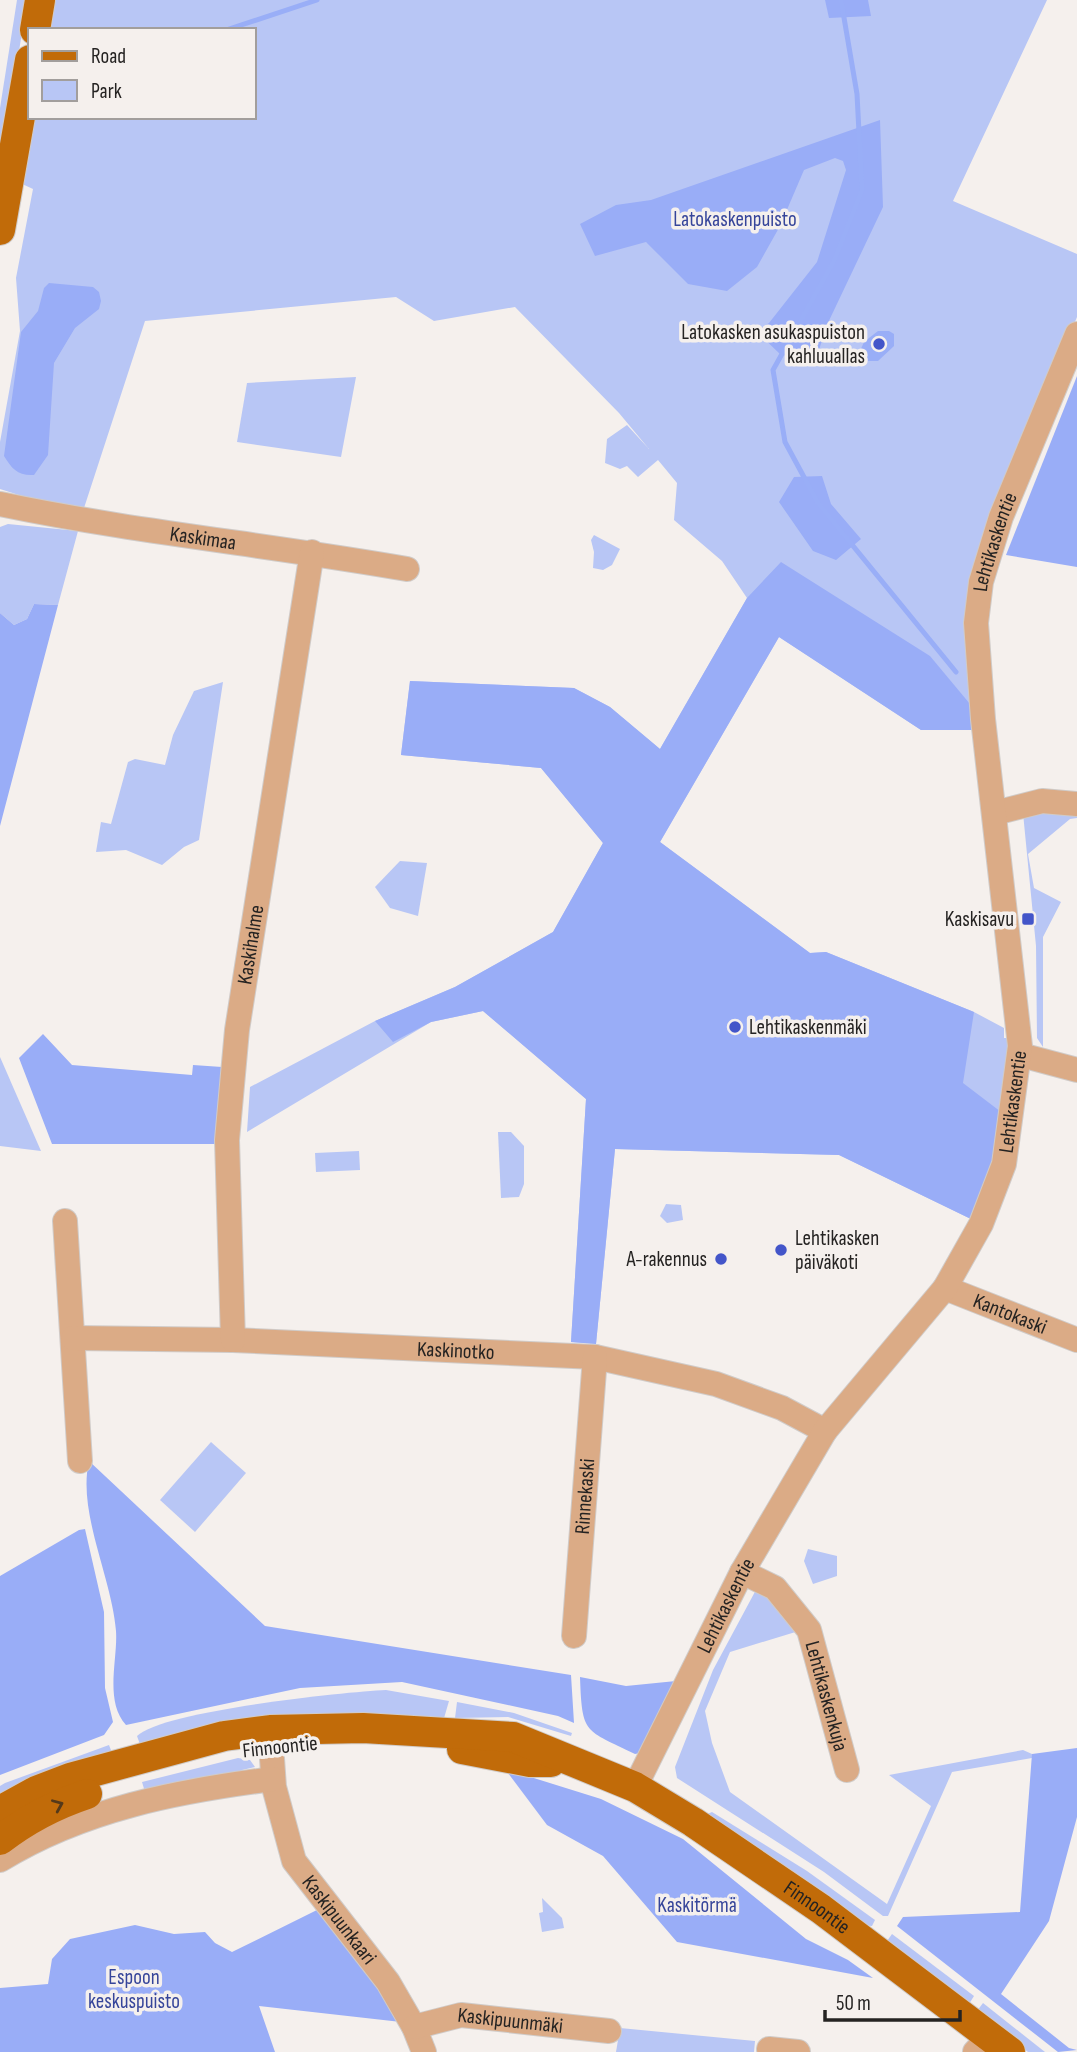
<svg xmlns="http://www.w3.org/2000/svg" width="1077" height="2052" viewBox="0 0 1077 2052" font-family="'Sofia Sans Condensed',sans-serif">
<rect width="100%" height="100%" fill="#f5f0ed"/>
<g fill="#b8c6f5">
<path d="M17 0H27L5 141 0 145V108Z"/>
<path d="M51 0H1047L953 201 1077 254V317L1016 463 1007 478 970 730H921L779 637 660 842 810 953 826 952 974 1012 1004 1028V1038H1009V1071L973 1220 839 1155 615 1149 596 1344 571 1342 586 1099 483 1011 431 1022 247 1132 250 1087 375 1021 455 987 553 932 603 843 541 768 401 755 410 681 574 688 610 707 660 749 747 598 722 561 674 520 677 483 658 460 638 477 627 466 620 469 605 463 607 439 627 425 649 449 619 413 515 307 434 321 396 297 145 321 84 508 41 502 0 489V442L20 331 16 278 33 189 20 183 31 117H254V30H46Z"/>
<path d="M356 377 341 457 237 442 247 383Z"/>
<path d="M8 524 78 531 58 605 34 604 27 619 14 625 0 613V527Z"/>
<path d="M594 535 620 549 612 565 603 570 593 568 594 552 591 540Z"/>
<path d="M223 682 199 840 184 847 162 865 126 850 96 852 101 822 111 824 128 762 135 759 165 765 173 735 194 691Z"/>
<path d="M1077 811V818L1070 819 1028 854 1034 888 1061 902 1043 937V1047L1037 1038 1036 946 1023 813Z"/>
<path d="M400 861 427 863 418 916 390 908 375 887Z"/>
<path d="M0 1057 41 1151 0 1146Z"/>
<path d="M498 1132H511L524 1146V1184L519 1197 501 1198Z"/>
<path d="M359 1151 360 1170 316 1172 315 1153Z"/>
<path d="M666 1204 681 1205 683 1220 667 1223 660 1216Z"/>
<path d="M211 1442 246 1473 195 1532 160 1500Z"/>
<path d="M808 1549 837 1556V1576L813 1584 804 1561Z"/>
<path d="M757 1588 802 1630 730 1652 705 1711 712 1743 730 1792 887 1904 931 1806 889 1775 1023 1750 1032 1754V1758L952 1772 888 1916H883L824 1872 677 1778 675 1767 713 1670Z"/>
<path d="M386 1690 449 1701 442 1725 142 1750 137 1736C162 1711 343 1692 386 1690Z"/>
<path d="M457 1702 514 1713 572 1733 571 1736 508 1717 455 1718Z"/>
<path d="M109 1745 114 1758 0 1794V1786L5 1783Z"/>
<path d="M238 1758 250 1760 255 1767 242 1770 236 1780 145 1792 142 1782Z"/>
<path d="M712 1812 807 1871 875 1920 872 1926 860 1925 705 1815Z"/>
<path d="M542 1898 562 1918 564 1928 542 1932 539 1913 543 1912Z"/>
<path d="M892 1934 974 1996 969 2004 885 1944Z"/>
<path d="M983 2003 1045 2052H1028L977 2011Z"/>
<path d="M620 2028 755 2041 754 2052H616Z"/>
</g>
<g fill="#99adf7">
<path d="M825 0H868L871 16 829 18Z"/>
<path d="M880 120 883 207 826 327 816 360 781 355 756 331 769 323 817 262 846 170 843 161 835 158 804 170 780 226 757 267 727 291 688 284 646 242 595 256 580 224 616 205 651 200Z"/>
<path d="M49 283 93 287 99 292 101 301 99 309 75 328 54 363 48 455 34 475C18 476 12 469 4 456L21 332 38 311 44 288Z"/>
<path d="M1077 376V567L1006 555Z"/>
<path d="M822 476 831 504 861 539 836 560 813 551 779 502 794 477Z"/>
<path d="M781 562 930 656 970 704 973 730H921L779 637 660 842 810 953 826 952 974 1012 963 1083 1005 1115 995 1160 973 1220 839 1155 615 1149 596 1344 571 1342 586 1099 483 1011 431 1022 393 1042 375 1021 455 987 553 932 603 843 541 768 401 755 410 681 574 688 610 707 660 749 747 598Z"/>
<path d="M34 604 58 605 0 826V613L14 625 27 619Z"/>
<path d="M43 1034 72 1065 192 1075 193 1065 222 1067 220 1144H52L19 1058Z"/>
<path d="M89 1461 265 1626 571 1675 574 1723 558 1716 402 1682 300 1688 126 1725C104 1701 118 1659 116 1631 112 1578 77 1512 89 1461Z"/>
<path d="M85 1529 104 1612 105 1688 113 1722 104 1735 0 1775V1576L79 1530Z"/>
<path d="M580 1677 626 1686 676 1681 640 1753 635 1754C585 1729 582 1736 580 1677Z"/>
<path d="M1077 1748V1817L1049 1921 1001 1994 1069 2048 1077 2050 1058 2052 897 1926 903 1917 1020 1912 1032 1754Z"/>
<path d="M505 1769 601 1799 683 1839 806 1939 848 1960 873 1978 677 1942 603 1856 547 1825Z"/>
<path d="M319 1909 382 1987 401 2022 259 2006 275 2052H0V1988L48 1984 52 1959 70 1939 135 1925 174 1934 205 1932 215 1943 232 1952Z"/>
</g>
<path fill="#99aef7" d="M878 331H889L894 334V346L878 361H866L860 351 864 342Z"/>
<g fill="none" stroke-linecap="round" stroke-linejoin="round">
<g stroke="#99aef7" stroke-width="5">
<path d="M841 0 857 94 862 190 834 261 773 370 785 442 818 503 956 672"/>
<path d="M226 30 317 0"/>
</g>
<defs>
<g id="minor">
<path id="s1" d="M0 504C134 532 271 545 407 569"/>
<path d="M995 813 1042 801 1077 804"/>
<path d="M1021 1055 1077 1070"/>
<path d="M65 1221 80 1461"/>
<path id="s2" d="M945 1288 1077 1340"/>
<path id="s3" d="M73 1338 233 1340 595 1357 716 1384 782 1408 825 1431"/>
<path id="s4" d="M233 1340 227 1140 237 1030 312 552"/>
<path id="s5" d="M742 1572 775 1588 809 1630 847 1770"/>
<path id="s6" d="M574 1636 595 1357"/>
<path id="s7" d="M270 1730 274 1787 294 1861 388 1982 414 2027 424 2052"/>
<path id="s8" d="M635 1787 742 1572 825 1431 945 1288 981 1224 1004 1164 1020 1046 983 719 976 623 981 582 1001 517 1077 334"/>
<path d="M0 1860C83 1809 178 1791 273 1779"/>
<path id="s9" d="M414 2027 461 2015 609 2031"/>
<path d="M769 2049 798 2052"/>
<path d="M975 2052 990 2036"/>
</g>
<g id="major">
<path d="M35 30 40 0"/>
<path d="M0 230 30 60"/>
<path d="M462 1749 530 1762H551"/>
<path id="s10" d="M0 1811 36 1791 70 1778 224 1736 270 1730 363 1728 513 1737 635 1787 693 1822 821 1909 1010 2052"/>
<path d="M0 1840C27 1819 54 1805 87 1794"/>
</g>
</defs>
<use href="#minor" stroke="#d0cbc8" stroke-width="26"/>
<use href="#major" stroke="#d0cbc8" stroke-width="32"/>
<use href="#minor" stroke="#dbab86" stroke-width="24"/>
<use href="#major" stroke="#c16b09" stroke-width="30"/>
</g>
<defs><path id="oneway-chevron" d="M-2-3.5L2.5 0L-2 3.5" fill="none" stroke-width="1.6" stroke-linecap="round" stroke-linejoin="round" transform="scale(1.75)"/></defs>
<use stroke="#54391a" href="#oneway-chevron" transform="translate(58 1805) rotate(-23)"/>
<g fill="#4355c9" stroke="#f5f0ed" stroke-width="2.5">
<circle cx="879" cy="344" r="7"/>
<rect x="1021" y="912" width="14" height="14" rx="3.5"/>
<circle cx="735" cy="1027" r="7"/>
<circle cx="781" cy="1250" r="7"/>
<circle cx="721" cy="1259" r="7"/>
</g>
<g text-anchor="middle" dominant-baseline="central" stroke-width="7" stroke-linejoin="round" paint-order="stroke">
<g font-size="21" fill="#36459a" stroke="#f5f0ed">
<text x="735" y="219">Latokaskenpuisto</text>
<text x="697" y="1905">Kaskitörmä</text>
<text x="134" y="1977">Espoon<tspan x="134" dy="24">keskuspuisto</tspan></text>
</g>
<g font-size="21" fill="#252322" stroke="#f5f0ed" text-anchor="end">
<text x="865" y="332">Latokasken asukaspuiston<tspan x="865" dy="24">kahluuallas</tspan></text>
<text x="1014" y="919">Kaskisavu</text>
<text x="749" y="1027" text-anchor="start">Lehtikaskenmäki</text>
<text x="795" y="1238" text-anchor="start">Lehtikasken<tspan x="795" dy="24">päiväkoti</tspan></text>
<text x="707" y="1259">A-rakennus</text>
</g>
<g font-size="21" fill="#252322" stroke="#f5f0ed">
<text stroke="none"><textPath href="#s1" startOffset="206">Kaskimaa</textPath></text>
<text stroke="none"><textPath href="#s8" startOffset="1356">Lehtikaskentie</textPath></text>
<text stroke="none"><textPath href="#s4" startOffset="397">Kaskihalme</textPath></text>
<text stroke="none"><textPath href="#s8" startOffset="791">Lehtikaskentie</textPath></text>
<text stroke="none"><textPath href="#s2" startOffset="70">Kantokaski</textPath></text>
<text stroke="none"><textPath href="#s3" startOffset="383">Kaskinotko</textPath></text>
<text stroke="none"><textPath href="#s6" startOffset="140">Rinnekaski</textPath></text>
<text stroke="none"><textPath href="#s8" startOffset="203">Lehtikaskentie</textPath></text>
<text stroke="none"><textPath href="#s5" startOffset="159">Lehtikaskenkuja</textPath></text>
<text transform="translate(280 1747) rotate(-6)">Finnoontie</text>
<text stroke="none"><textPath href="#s10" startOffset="877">Finnoontie</textPath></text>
<text stroke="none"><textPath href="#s7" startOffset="208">Kaskipuunkaari</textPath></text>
<text stroke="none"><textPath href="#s9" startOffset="98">Kaskipuunmäki</textPath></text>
</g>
</g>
<rect x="28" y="28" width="228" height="91" fill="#f5f0ed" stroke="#a29e9c" stroke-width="2"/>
<rect x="42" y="51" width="35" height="10" fill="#c16b09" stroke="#a29e9c" stroke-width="2"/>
<text x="91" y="63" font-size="21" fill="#252322">Road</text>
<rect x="42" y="80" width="35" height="21" fill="#b8c6f5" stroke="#a29e9c" stroke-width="2"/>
<text x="91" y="98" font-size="21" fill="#252322">Park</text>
<path d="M825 2010v10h135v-10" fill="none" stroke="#252322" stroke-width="3.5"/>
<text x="836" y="2010" font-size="21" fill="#252322" stroke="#f5f0ed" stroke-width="5" paint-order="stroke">50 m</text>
</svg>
